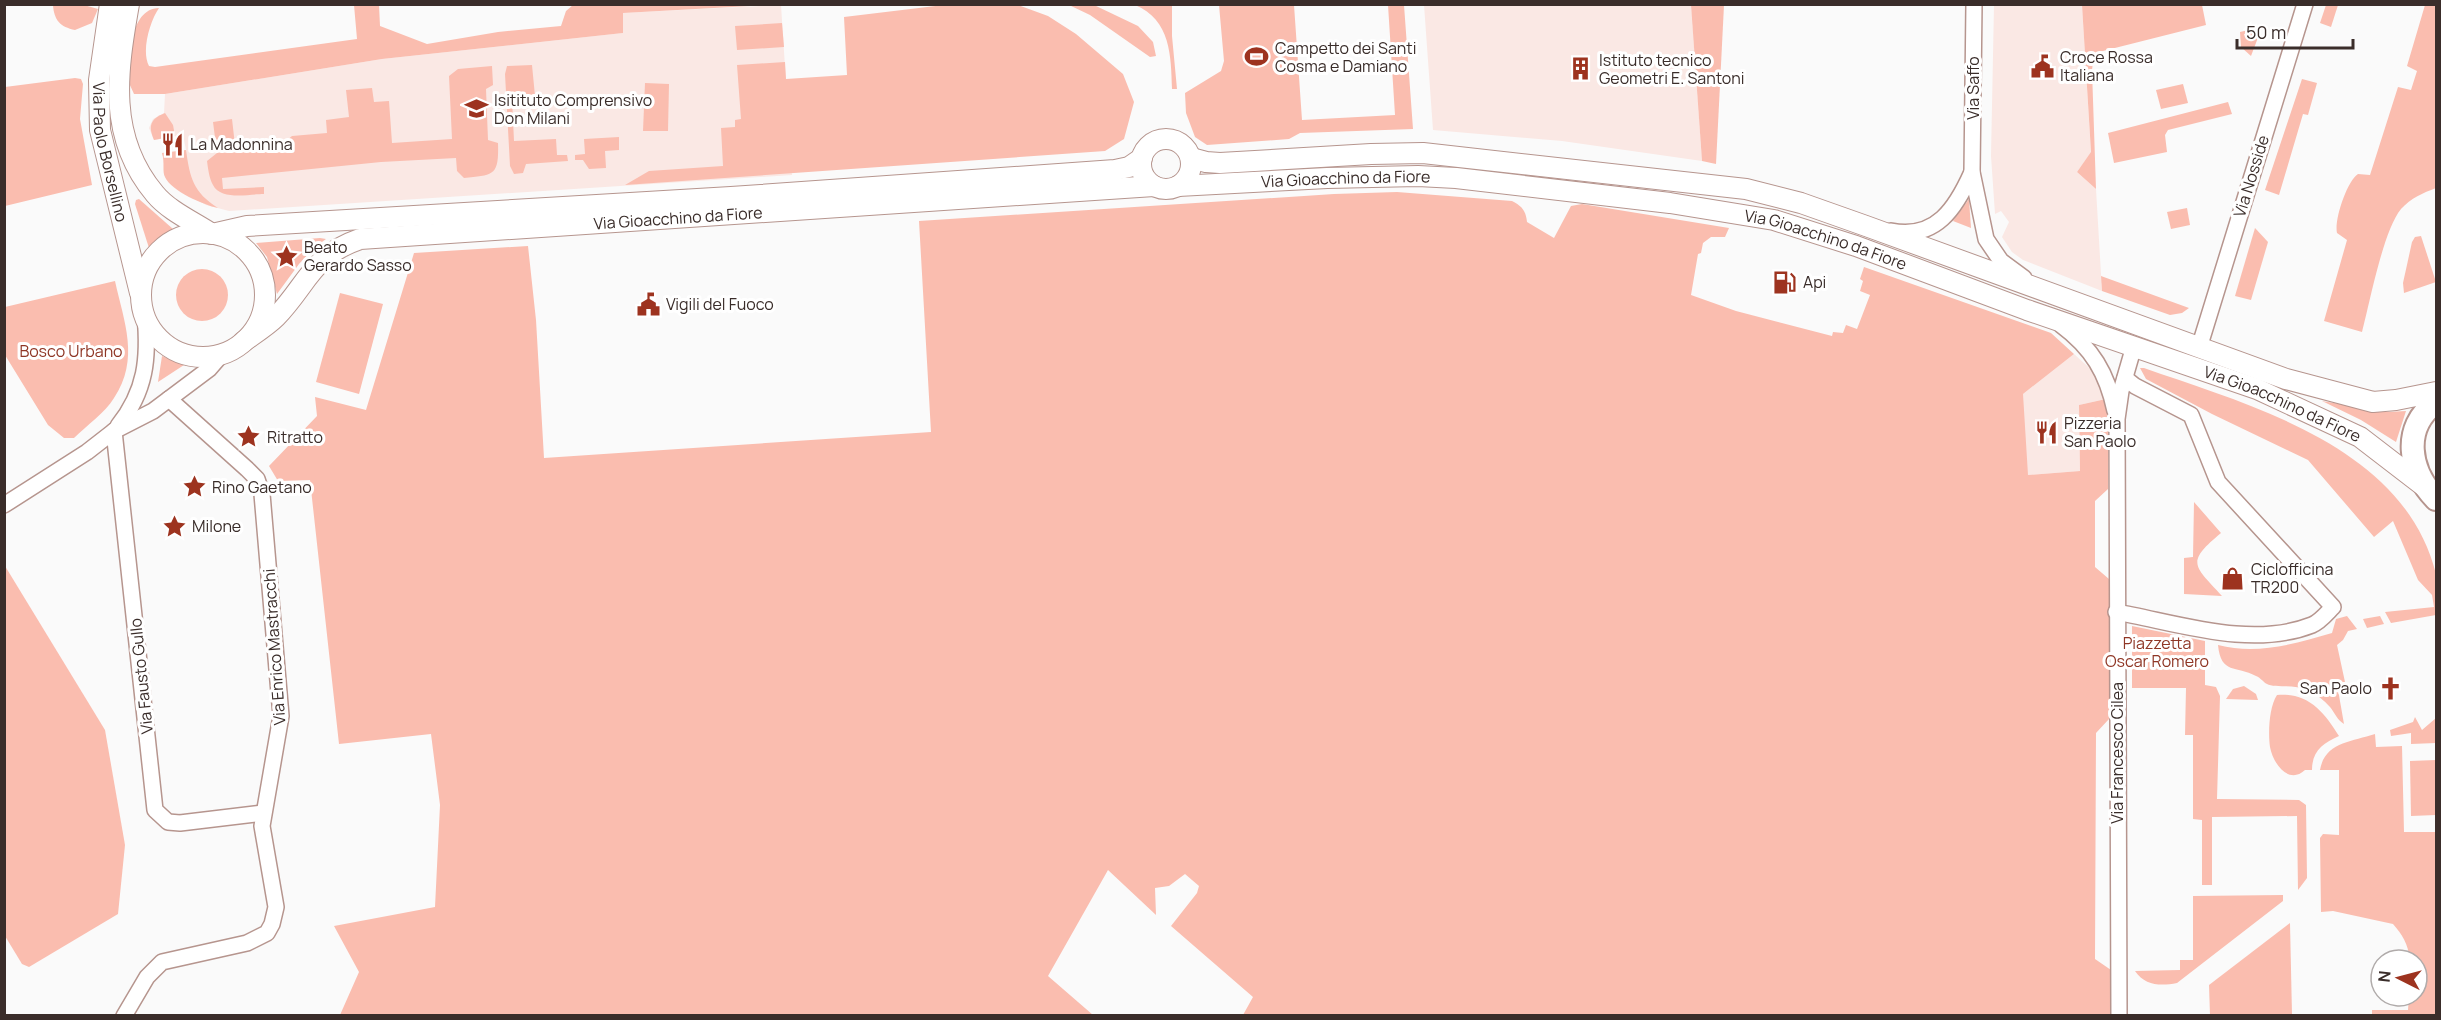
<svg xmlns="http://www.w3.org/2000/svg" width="2441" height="1020" viewBox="0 0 2441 1020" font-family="Manrope,sans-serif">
<rect width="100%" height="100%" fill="#fafafa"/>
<g fill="#fae8e4">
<path d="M781 5 792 175 229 211 206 205 179 190 166 179 164 174 165 162 162 153 186 150 183 135 154 140 149 128 153 119 164 113 165 94 382 59 623 33 622 13Z"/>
<path d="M1424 5H1691L1702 161 1562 141 1433 130Z"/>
<path d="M1994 5H2082L2091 153 2077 172 2096 189 2102 291 2023 260 2012 252 2002 237 2009 222 2001 211 1995 214 1991 156Z"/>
<path d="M2074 354 2095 373 2106 399 2079 405 2080 471 2028 475 1944 366 2023 394Z"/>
</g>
<g fill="#fabdaf">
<path d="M952 4 1018 5 1048 16 1076 34 1123 74 1134 102 1124 139 1105 151 625 185 649 171 723 166 721 128 735 127V120L741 119 737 65 785 62 786 79 847 75 844 17Z"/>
<path d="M53 5H84L98 9 92 23 75 30C60 27 54 20 53 5Z"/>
<path d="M354 5H379L380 26 427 44 498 32 561 26 566 11 573 5H768L623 13V33L382 59 165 94H134L129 83C130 61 128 9 159 8 150 21 141 51 149 66L155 67 357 39Z"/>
<path d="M1069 5H1094L1138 26 1153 42 1156 56 1150 57 1090 15Z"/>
<path d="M1135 5H1172V36L1177 89H1172C1171 56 1171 20 1135 5Z"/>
<path d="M1219 5H1294L1302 120 1395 115 1388 5H1404L1413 129 1300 133 1289 139 1207 145 1195 137 1186 113 1185 93 1221 71 1224 61Z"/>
<path d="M1691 5H1724L1716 164 1702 161Z"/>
<path d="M2082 5H2202L2206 25 2099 52 2093 62 2092 70 2096 189 2077 172 2091 152Z"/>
<path d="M2326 5H2338L2331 27 2320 23Z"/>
<path d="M2425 5H2436V188C2423 193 2411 198 2401 209 2383 231 2370 302 2362 332L2324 321 2347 240 2337 233C2334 220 2347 181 2358 174L2370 175 2398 87 2411 90 2417 71 2407 66Z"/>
<path d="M782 23 784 47 737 50 735 26Z"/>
<path d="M2262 27 2251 56 2241 47 2240 32Z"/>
<path d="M532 65 535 96 512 98 514 141 556 139 557 155H567L568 161 526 164 523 173 514 174 510 166 505 74 507 66Z"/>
<path d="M492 66 493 85 486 89 488 140 498 143C499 176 494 175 464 178L457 171 456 158 381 162 222 178 223 189 264 187V194C250 194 221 201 213 185 209 178 208 168 207 161L217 153 213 122 232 119 235 145 286 141 292 136 327 133 326 120 349 117 346 90 372 88 374 102 389 101 392 143 452 139 449 76 458 69Z"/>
<path d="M75 78 81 79 83 84 80 119 92 185 5 206V87Z"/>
<path d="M2302 79 2317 83 2308 115 2303 114 2279 195 2265 190Z"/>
<path d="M645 83 669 84 668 131H643Z"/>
<path d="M2183 84 2188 103 2161 109 2156 90Z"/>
<path d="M2228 102 2232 114 2168 130 2165 135 2167 152 2114 163 2108 133Z"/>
<path d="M165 113 173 125 175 136 154 140C148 126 150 119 165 113Z"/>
<path d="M619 137V150L605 151 606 168 589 169 583 160H575V155L585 154 584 139Z"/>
<path d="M186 150C190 178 193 192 218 208 204 205 171 191 165 177 162 171 165 163 162 153Z"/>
<path d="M1397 192 1512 201C1522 206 1526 211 1527 222L1554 238 1571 206 1582 204 1729 228 1725 237H1711L1703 243 1701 253 1698 254 1691 295 1736 311 1832 336 1833 332 1843 333 1846 325 1857 329 1870 295 1860 291 1863 281 1860 279 1864 267 2051 333 2074 354 2023 394 2028 475 2080 471 2079 405 2106 399 2108 425V489L2095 501V567L2109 579V719L2096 733 2095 959 2111 970 2110 1015H1243L1253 997 1171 926 1197 893 1199 886 1185 874 1169 886 1155 888 1156 915 1108 870 1048 976 1093 1015H340L359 972 334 926 435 907 440 805 431 734 339 744 310 480 278 481 269 466 317 416 315 397 366 410 414 253 528 246 536 320 544 458 931 432 919 221 1334 194Z"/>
<path d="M139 199 173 229 149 248 135 204 136 200Z"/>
<path d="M1969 199 1971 228 1953 221Z"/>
<path d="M2187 208 2190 225 2171 229 2167 212Z"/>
<path d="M2255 228 2268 242 2251 300 2235 296Z"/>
<path d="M2421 236 2436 282 2404 293 2403 283 2412 242 2415 237Z"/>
<path d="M320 238 326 239 315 247 299 264 277 294 267 257 256 243Z"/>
<circle cx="202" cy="295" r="26"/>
<path d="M2101 276 2189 308 2182 313 2170 315 2102 291Z"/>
<path d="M115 281C124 322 140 359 114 398 105 413 87 425 74 438H64L48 425 5 355V307Z"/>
<path d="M340 293 383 304 359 394 316 382Z"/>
<path d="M162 356 184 365 158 382Z"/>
<path d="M2140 368H2144C2252 406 2404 446 2436 574 2439 586 2437 602 2436 615L2391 623 2385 612 2434 607 2432 595 2418 580 2393 521 2374 537 2308 460 2212 414 2146 379Z"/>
<path d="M2322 401 2387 412 2406 411 2396 442 2361 420Z"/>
<path d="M2194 502 2221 533C2185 563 2194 565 2222 596L2184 594V558L2193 557Z"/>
<path d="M5 566 105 730 125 845 118 914 29 967 22 964 5 936Z"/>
<path d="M2347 616 2357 629 2348 631 2343 640 2337 645 2345 682 2337 684 2344 724C2337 720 2335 713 2330 707 2324 700 2316 694 2308 690 2294 684 2274 688 2267 684 2263 682 2261 678 2256 676 2236 665 2221 675 2218 645 2257 655 2295 644 2332 633L2336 619Z"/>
<path d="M2380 616 2384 624 2367 628 2363 619Z"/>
<path d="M2132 626 2205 641V685L2216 687 2220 696 2217 799 2299 800 2306 805 2307 878 2298 890 2297 816 2212 817V885H2202V820L2193 819V735H2185L2186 688H2132Z"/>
<path d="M2244 686 2256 694 2258 700 2226 699 2233 689Z"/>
<path d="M2277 695C2308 692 2324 712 2339 736 2323 743 2312 751 2312 770H2305C2289 785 2273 764 2270 747 2268 733 2269 707 2277 695Z"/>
<path d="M2415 717 2422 730 2436 718V743L2411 744V733L2391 736 2390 730 2413 722Z"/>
<path d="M2375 734 2376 747 2402 746 2404 832H2436V1015H2372V1010H2408L2409 996H2417V960H2409C2410 947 2402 934 2393 924L2333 911 2321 912 2320 838 2323 834 2339 835V770H2320C2325 742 2351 742 2375 734Z"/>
<path d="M2436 760V815L2411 816 2410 761Z"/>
<path d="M2283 895V901L2177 983C2161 986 2145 986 2135 971L2180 970V960H2193V896Z"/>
<path d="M2290 923 2292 1015H2210L2209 985Z"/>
</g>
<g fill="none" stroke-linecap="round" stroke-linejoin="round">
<defs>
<g id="minor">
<path d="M1974 4 1972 172 1986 239 2001 261 2024 278"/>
<path d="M1891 231C1936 240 1956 208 1972 172"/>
<path d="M2061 325C2092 348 2107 373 2115 411"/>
<path d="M2199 348 2305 4"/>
<path d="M118 426C146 391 149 358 145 315"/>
<path d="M114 431 155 810 168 822 180 823 263 813"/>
<path d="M4 505 87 452 114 431 153 411 209 369 222 354"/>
<path d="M2116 612C2178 623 2251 649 2312 625 2320 622 2327 613 2333 607L2218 482 2191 415 2135 386 2125 378"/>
<path d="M124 1016 147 977 162 962 247 943 267 933 272 924 276 907 262 826 281 716 262 494 257 479 247 469 169 399"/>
<path d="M2119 1016 2117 419 2121 391 2134 346"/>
</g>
<g id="tertiary">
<path id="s1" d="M110 4 99 80 100 130 140 293"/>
<path d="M129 4C117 72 107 137 155 194 169 211 194 222 212 234L247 226 731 197 1115 170 1129 167 1142 158"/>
<circle cx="1166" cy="164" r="25"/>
<path d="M1191 158 1206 162 1220 163 1371 154 1423 153 1746 189 1801 203 1866 226 2286 379 2373 402 2396 400 2436 392"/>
<path id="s2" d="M1178 186 1327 178 1418 176 1456 178 1670 203 1774 220 1856 246 2027 310 2257 389 2360 437 2425 487"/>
<circle cx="203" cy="295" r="62"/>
<path id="s3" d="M243 342C254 334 267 326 276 317 308 284 311 256 360 239L1154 186"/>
</g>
<path id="secondary" d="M2436 402C2401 428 2409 471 2436 499"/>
</defs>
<use href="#minor" stroke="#b6958e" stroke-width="18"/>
<use href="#tertiary" stroke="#b6958e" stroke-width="22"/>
<use href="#secondary" stroke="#b6958e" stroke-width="26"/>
<use href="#minor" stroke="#fff" stroke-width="15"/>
<use href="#tertiary" stroke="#fff" stroke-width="20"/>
<use href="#secondary" stroke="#fff" stroke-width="22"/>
</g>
<defs>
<symbol id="stadium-bare" viewBox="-9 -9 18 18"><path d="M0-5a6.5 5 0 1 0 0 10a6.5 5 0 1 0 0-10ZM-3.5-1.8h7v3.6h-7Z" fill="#9d331f" stroke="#fff" stroke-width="2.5" paint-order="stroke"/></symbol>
<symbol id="civic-bare" viewBox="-9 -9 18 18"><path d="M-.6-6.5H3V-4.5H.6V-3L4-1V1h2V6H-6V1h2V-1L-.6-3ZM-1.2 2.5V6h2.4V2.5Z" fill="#9d331f" stroke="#fff" stroke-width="2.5" paint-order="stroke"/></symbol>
<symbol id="building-bare" viewBox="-9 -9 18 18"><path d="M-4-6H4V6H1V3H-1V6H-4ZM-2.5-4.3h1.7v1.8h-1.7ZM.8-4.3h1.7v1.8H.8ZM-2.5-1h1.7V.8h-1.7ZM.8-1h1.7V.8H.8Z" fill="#9d331f" stroke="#fff" stroke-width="2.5" paint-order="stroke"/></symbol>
<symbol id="school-bare" viewBox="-9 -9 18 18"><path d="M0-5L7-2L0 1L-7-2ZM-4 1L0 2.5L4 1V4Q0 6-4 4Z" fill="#9d331f" stroke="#fff" stroke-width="2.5" paint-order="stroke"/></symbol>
<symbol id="restaurant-bare" viewBox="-9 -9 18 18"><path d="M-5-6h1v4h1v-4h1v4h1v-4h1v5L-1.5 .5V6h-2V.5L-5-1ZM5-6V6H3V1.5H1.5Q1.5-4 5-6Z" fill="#9d331f" stroke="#fff" stroke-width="2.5" paint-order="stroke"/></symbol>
<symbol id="sight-bare" viewBox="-9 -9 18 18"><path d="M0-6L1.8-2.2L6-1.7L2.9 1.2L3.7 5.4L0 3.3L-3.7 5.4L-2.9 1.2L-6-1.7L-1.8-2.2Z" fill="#9d331f" stroke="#fff" stroke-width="2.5" paint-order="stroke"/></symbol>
<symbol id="fuel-bare" viewBox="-9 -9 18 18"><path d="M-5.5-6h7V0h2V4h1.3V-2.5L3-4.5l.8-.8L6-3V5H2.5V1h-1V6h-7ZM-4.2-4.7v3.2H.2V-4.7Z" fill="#9d331f" stroke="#fff" stroke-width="2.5" paint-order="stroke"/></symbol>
<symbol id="shop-bare" viewBox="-9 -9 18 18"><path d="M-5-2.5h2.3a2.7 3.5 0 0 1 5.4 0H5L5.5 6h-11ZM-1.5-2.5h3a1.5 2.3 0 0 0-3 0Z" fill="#9d331f" stroke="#fff" stroke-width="2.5" paint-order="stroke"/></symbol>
<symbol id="church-bare" viewBox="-9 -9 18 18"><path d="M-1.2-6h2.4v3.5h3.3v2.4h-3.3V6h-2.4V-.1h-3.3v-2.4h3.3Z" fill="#9d331f" stroke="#fff" stroke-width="2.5" paint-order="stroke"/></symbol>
</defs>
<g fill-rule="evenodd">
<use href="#stadium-bare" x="1240" y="40" width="33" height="33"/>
<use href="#civic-bare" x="2026" y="50" width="33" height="33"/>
<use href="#building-bare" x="1564" y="52" width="33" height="33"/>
<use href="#school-bare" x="460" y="92" width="33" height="33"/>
<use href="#restaurant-bare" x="156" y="128" width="33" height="33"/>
<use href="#sight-bare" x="270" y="240" width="33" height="33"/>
<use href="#fuel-bare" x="1768" y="266" width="33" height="33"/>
<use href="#civic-bare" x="632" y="288" width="33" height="33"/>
<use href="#restaurant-bare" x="2030" y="416" width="33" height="33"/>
<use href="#sight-bare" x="232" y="420" width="33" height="33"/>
<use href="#sight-bare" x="178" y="470" width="33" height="33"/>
<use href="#sight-bare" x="158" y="510" width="33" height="33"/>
<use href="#shop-bare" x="2216" y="562" width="33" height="33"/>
<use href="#church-bare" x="2374" y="672" width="33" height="33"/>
</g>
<g text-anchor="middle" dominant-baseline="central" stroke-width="6" stroke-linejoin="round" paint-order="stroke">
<g font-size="16" fill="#3a2d2a" stroke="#fff" text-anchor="start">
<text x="1275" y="48">Campetto dei Santi<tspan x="1275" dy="18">Cosma e Damiano</tspan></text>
<text x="2060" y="57">Croce Rossa<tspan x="2060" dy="18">Italiana</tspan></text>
<text x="1599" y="60">Istituto tecnico<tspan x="1599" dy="18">Geometri E. Santoni</tspan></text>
<text x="494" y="100">Isitituto Comprensivo<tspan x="494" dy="18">Don Milani</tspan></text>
<text x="190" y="144">La Madonnina</text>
<text x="304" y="247">Beato<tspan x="304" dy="18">Gerardo Sasso</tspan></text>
<text x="1803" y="282">Api</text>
<text x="666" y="304">Vigili del Fuoco</text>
<text x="2064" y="423">Pizzeria<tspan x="2064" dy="18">San Paolo</tspan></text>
<text x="267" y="437">Ritratto</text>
<text x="212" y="487">Rino Gaetano</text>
<text x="192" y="526">Milone</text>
<text x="2251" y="569">Ciclofficina<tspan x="2251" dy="18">TR200</tspan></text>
<text x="2372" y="688" text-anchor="end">San Paolo</text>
</g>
<g font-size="16" fill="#3a2d2a" stroke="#fff">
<text transform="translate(1973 88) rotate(-90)">Via Saffo</text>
<text stroke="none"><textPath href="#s1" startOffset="150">Via Paolo Borsellino</textPath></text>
<text transform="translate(2251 176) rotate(-73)">Via Nosside</text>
<text stroke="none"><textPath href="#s2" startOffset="168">Via Gioacchino da Fiore</textPath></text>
<text stroke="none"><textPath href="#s3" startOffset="477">Via Gioacchino da Fiore</textPath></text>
<text stroke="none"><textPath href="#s2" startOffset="654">Via Gioacchino da Fiore</textPath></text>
<text stroke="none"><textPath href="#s2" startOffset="1140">Via Gioacchino da Fiore</textPath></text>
<text transform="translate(274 647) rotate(-94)">Via Enrico Mastracchi</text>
<text transform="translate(141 676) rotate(-96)">Via Fausto Gullo</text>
<text transform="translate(2117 753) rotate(-90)">Via Francesco Cilea</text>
</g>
<g font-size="16" fill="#8f3625" stroke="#fff">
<text x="71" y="351">Bosco Urbano</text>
<text x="2157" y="643">Piazzetta<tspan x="2157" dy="18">Oscar Romero</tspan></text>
</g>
</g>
<rect width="2441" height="1020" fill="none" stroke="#3a2d2a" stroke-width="12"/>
<g transform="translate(2399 978) rotate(276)"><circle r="28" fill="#ffffff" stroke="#b0abaa" stroke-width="1.5"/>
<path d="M0-4.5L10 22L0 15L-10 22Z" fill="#9d331f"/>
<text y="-9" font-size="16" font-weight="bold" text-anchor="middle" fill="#3a2d2a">N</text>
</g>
<path d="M2237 39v9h116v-9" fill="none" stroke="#3a2d2a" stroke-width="3"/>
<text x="2246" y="39" font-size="18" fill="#3a2d2a" stroke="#ffffff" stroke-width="4.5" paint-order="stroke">50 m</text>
</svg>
